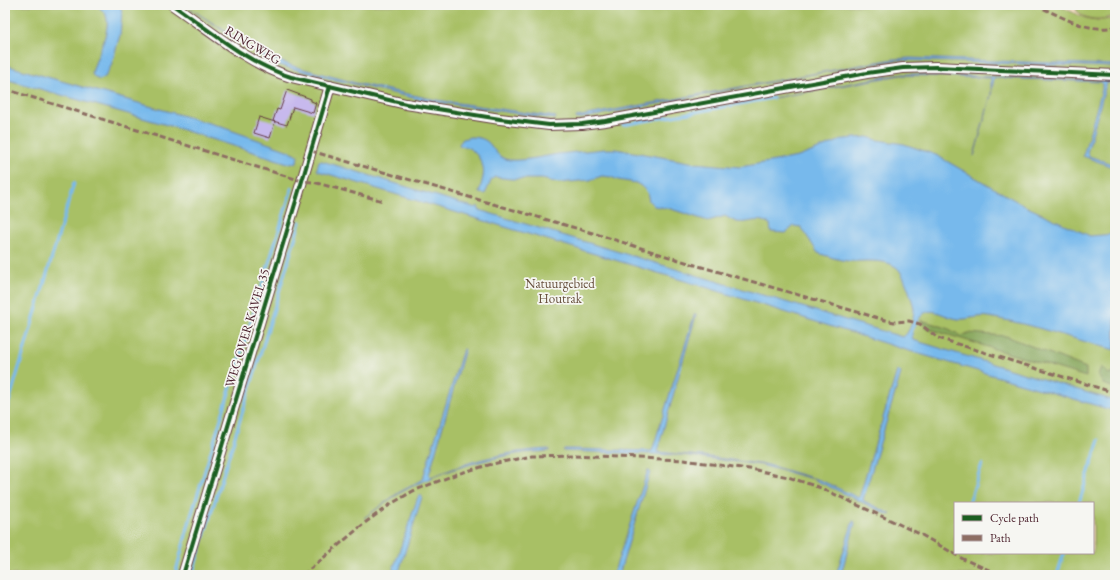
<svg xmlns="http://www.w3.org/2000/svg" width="1120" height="580" viewBox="0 0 1120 580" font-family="'EB Garamond',serif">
<rect width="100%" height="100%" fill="#f6f6f2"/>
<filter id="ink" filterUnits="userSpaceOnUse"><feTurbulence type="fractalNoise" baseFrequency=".025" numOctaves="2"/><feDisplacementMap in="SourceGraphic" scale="8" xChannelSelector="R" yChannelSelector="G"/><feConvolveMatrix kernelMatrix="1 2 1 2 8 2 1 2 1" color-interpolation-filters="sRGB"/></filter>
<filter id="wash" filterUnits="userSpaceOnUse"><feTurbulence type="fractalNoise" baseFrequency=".012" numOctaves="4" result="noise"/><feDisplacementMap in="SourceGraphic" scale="16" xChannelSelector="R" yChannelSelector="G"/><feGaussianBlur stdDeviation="0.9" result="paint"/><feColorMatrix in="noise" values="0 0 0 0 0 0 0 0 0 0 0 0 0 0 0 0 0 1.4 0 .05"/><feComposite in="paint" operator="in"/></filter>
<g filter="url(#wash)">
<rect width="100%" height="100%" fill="#f1dbbd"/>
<g fill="#a8c065" stroke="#797048" fill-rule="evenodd">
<path d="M5 5H1058C1081 16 1089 24 1115 18V575H5ZM955 503H1093V553H955Z"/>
<path d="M1080 5H1115V16C1101 20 1087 22 1076 10Z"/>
</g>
<g fill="#86a65a" stroke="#686242">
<path d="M921 320 947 328 962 336 968 333 1006 336 1086 368V377L926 328Z"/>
<path d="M1101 367 1110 375 1115 372V388L1103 384 1098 375Z"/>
</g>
<g fill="#77b9ec" stroke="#606c8c">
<path d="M96 5H120L122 12 120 35 111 66 105 77 100 80 95 78 92 74C94 59 114 28 105 13 103 10 98 7 96 5Z"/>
<path d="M185 5 253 49 269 57 293 66 356 83 398 92 437 100 556 117 555 119 422 100 336 80 282 66 263 57 243 44Z"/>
<path d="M910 58 1115 65V67L897 60 814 74 589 117 576 119V117L893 59Z"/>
<path d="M5 65 216 125 295 153 298 155 297 162 291 164 167 125 5 79Z"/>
<path d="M903 74H919L1115 81V83H1107L1105 88 1087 153 1089 156 1115 165V168L1083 156 1102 89V84L1101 82 994 78 991 95 974 156 991 95V78L901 75 773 98 883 77Z"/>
<path d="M470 137C495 137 489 152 505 159 515 163 546 156 558 154 573 152 589 151 604 149H616L695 163 740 167 798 157 844 139 867 137 878 140 904 144 936 155 1025 206 1090 236 1115 234V350C1073 339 1032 324 989 317 979 315 968 320 958 319 939 316 927 300 915 326 913 330 911 335 913 340L1115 401V411L906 350 705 287 318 171 317 169 319 161H322L476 208 478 206 479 210 899 336 903 337C910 333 914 317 914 309 913 302 910 295 908 288 905 282 902 271 896 267 884 258 861 262 848 261 838 260 827 256 818 253L801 227 794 226 786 233 771 232 770 224C758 216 750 224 737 222 733 221 729 218 725 216L708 221 671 209 654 206 649 201 647 192 641 186 636 183 618 180 611 177 602 176 590 180 559 183 542 179H511L495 177 492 179 485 194 479 193C483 176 488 169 476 154 471 149 467 146 460 146L459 144 463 139Z"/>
<path d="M695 313 696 315 657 452 702 456 768 465 820 480 859 498 897 371H899L901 373 863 500 864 501 891 514 889 515 813 479 761 465 682 455 563 451 564 449H573L652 451Z"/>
<path d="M463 349H465L464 352 429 475 430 477C444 473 458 466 472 462 497 455 523 450 549 449V451C538 452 527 452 516 454 476 461 435 473 400 493 387 501 376 510 364 518L398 493 421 480 423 478Z"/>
<path d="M648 470 650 472 619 575H613Z"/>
<path d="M421 495 422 497 398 575H391L418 497Z"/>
<path d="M853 521H854L855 523 841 575H836Z"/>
</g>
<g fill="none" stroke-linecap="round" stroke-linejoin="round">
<g stroke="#77b9ec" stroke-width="3">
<path d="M623 125 773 98"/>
<path d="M5 415 74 183"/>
<path d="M969 503 982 464"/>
<path d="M1079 503 1099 440"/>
<path d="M175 575 191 516 292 188"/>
<path d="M192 575 258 362 300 222"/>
<path d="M1057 575 1064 553"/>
</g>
</g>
<g id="blocks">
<g fill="#c7b9ed">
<path d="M287 90 311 99V101L316 103 313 113 293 107 287 125 273 121 277 109 280 110Z"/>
<path d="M259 117 275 122 270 138 254 133Z"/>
</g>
</g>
</g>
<g filter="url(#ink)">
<use href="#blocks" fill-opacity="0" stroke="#633b41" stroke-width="1"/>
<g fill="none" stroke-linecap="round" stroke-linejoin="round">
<defs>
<g id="minor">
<path d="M173 5C211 31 247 63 291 77L406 104 500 119 549 125 582 124 605 121 867 73 903 68 936 67 1115 75"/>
<path d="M183 575 302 181 330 86"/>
</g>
</defs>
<use href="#minor" stroke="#633b41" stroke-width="12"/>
<use href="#minor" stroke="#fff" stroke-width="10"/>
<g stroke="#8d6e63" stroke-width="3" stroke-dasharray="6 3" stroke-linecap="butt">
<path d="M1035 5C1062 16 1085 33 1115 27"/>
<path d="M5 89 302 181 313 182 383 201"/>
<path d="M311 151 596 234 695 265 885 320 894 322 909 321 920 324 938 338 1115 393"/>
<path d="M5 571 18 575"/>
<path d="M303 575 366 522 391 504 413 491 457 474 492 464 532 456 573 455 683 460 756 470 788 477 821 488 920 534 963 559 1001 575"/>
</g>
<defs>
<g id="cycleway">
<path d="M173 5C211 31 247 63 291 77L406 104 500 119 549 125 582 124 605 121 867 73 903 68 936 67 1115 75"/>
<path d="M183 575 302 181 330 86"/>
</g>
</defs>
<use href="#cycleway" stroke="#f6f6f2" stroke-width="6"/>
<use href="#cycleway" stroke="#1b5e20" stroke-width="4"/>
</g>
</g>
<g text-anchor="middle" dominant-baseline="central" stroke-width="3.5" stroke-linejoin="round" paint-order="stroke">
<g font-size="13" fill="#4a1f2b" stroke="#f6f6f2">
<text transform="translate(253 45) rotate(31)">RINGWEG</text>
<text transform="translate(247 328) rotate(-73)">WEG OVER KAVEL 35</text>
</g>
<g font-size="13" fill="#664f3c" stroke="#f6f6f2">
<text x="560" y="283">Natuurgebied<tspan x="560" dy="15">Houtrak</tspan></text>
</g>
</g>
<rect width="1120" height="580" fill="none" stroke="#f6f6f2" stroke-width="20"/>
<rect x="954" y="502" width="140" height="52" fill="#f6f6f2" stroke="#b1a0a2"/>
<rect x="962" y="515" width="20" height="6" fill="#1b5e20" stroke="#b1a0a2"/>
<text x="990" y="522" font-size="12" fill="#4a1f2b">Cycle path</text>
<rect x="962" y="535" width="20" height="6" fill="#8d6e63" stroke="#b1a0a2"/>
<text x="990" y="542" font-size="12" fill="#4a1f2b">Path</text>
</svg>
